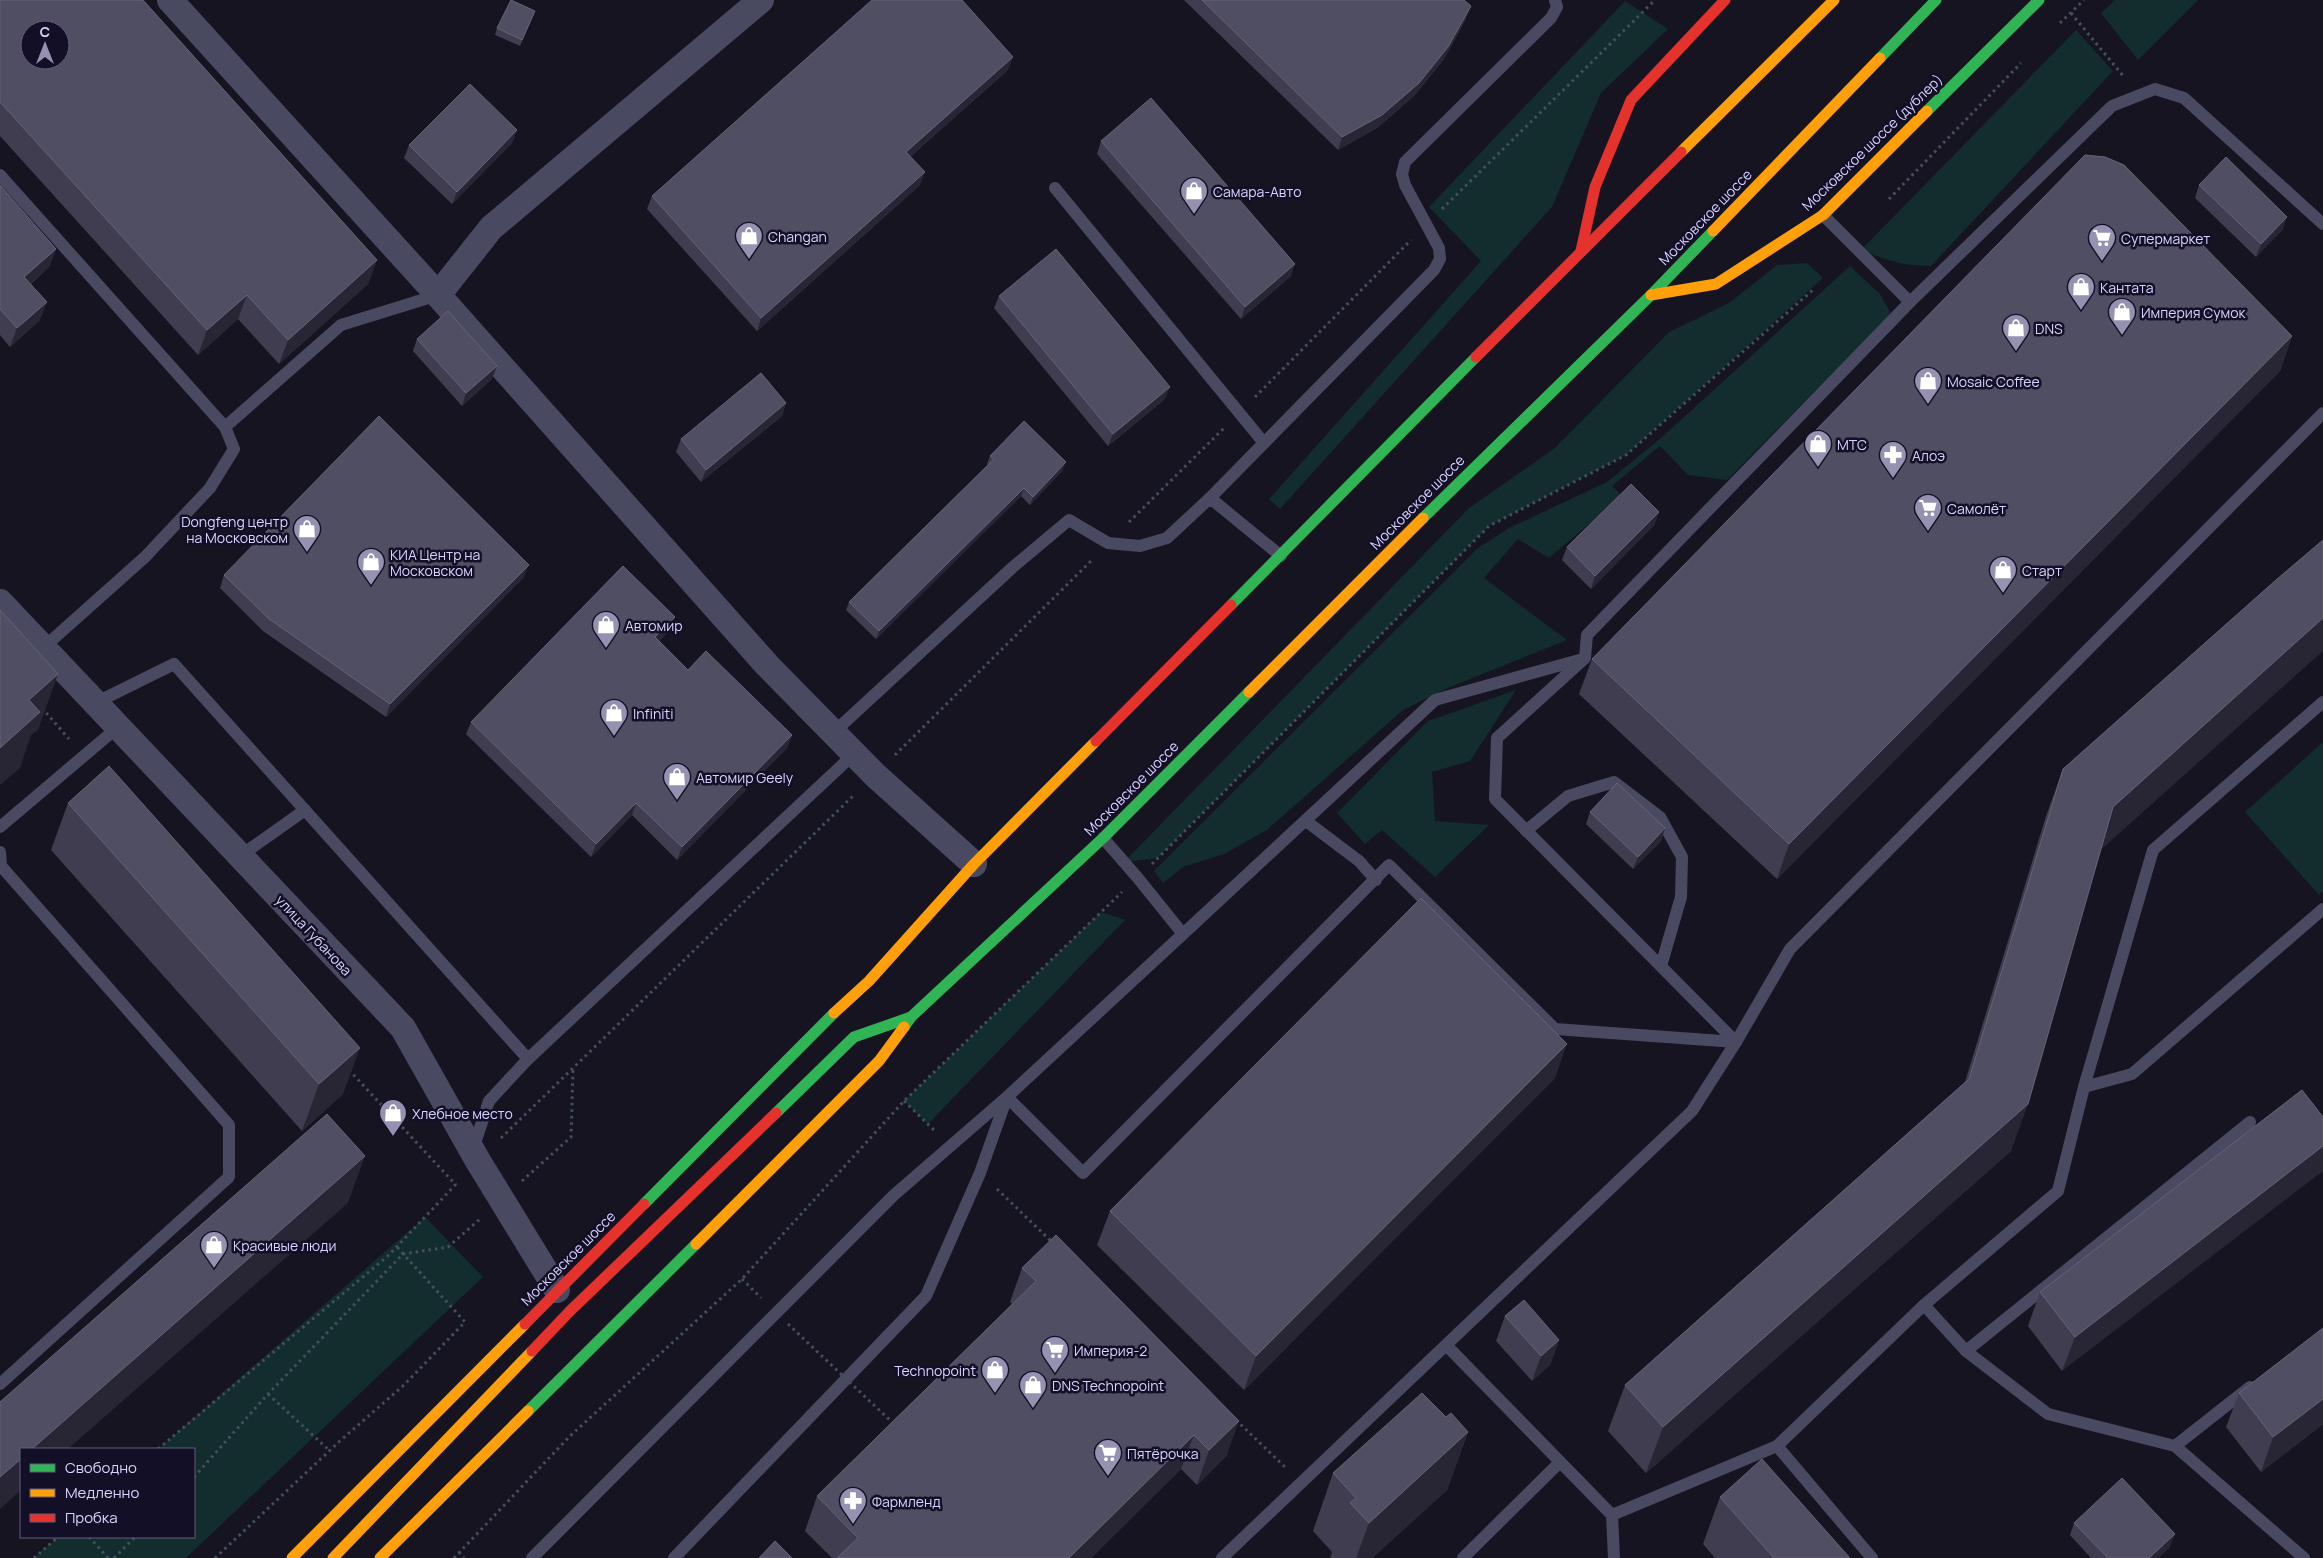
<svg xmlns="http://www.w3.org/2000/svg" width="2323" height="1558" viewBox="0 0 2323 1558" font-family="Manrope,sans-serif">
<rect width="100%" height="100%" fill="#161421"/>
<g fill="#132c2d">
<path d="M2115 0H2198L2138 60 2101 13Z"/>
<path d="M1625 1 1668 29 1601 93 1552 207 1280 509 1269 499 1481 261 1429 207Z"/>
<path d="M2076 30 2113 71 1931 266C1906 266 1884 261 1862 249Z"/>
<path d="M1807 263 1823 278 1626 455 1489 526 1158 858 1124 862 1469 508 1555 448 1669 332 1729 303 1777 265Z"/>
<path d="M1850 266 1880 294 1891 314 1727 480 1688 475 1660 446 1612 486 1622 496 1549 558 1518 539 1484 578 1567 640 1448 688 1403 710 1267 830 1224 854 1183 867 1163 883 1154 871 1478 548 1509 528 1607 482 1661 438Z"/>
<path d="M1516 690 1470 761 1432 772 1435 821 1489 825 1435 877 1382 830 1365 844 1337 813 1428 721Z"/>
<path d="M2323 742V891L2319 895 2245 812Z"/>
<path d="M1101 912 1125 920 928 1124 904 1101Z"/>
<path d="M425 1217 483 1277 186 1558H33L58 1537H194V1449H158Z"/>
</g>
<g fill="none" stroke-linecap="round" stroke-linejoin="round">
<g stroke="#44505f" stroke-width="3" stroke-dasharray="2.5 4" stroke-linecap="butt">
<path d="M2071 13 2124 77"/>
<path d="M2060 23 2084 0"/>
<path d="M1889 199 2021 63"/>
<path d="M1442 209 1655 0"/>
<path d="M1255 397 1411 240"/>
<path d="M1129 522 1224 428"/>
<path d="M42 708 69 739"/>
<path d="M895 755 1093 559"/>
<path d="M1152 864 1489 526 1626 455 1814 289"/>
<path d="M349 1070 456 1185"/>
<path d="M904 1101 936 1132"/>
<path d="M501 1138 855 794"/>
<path d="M522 1181 571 1137 573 1070"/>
<path d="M997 1189 1052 1242"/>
<path d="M742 1279 761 1298"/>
<path d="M268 1394 330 1451"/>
<path d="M1236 1420 1286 1468"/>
<path d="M158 1449 389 1255 458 1182"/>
<path d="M194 1477 268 1394 403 1254 448 1247 480 1219"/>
<path d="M89 1537 108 1558"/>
<path d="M459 1552 464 1558"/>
<path d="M34 1558 58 1537"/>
<path d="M114 1558 135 1537"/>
<path d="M215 1558 341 1440 404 1385 465 1322 397 1247"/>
<path d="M454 1558 569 1437 742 1279 904 1101 1122 892"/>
</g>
<g stroke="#4a4962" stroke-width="12">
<path d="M0 175 225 427 341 325 438 295"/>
<path d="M1055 188 1264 443"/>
<path d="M1823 215 1910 302"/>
<path d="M1210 498 1434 270 1440 259 1439 248 1405 185 1402 174 1405 162 1551 18 1557 7 1555 0"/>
<path d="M43 648 145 557 210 488 234 449 225 427"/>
<path d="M95 703 174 664 528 1059"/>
<path d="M833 733 1013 567 1069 520 1108 543 1140 546 1167 538 1210 498 1281 556"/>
<path d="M1306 821 1359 861 1376 880"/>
<path d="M0 827 118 727"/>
<path d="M1526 831 1568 796 1614 782 1660 817 1682 857 1681 897 1661 966"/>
<path d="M0 852 1 866 229 1125V1177L0 1384"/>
<path d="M240 856 305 810"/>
<path d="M1183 934 1435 700 1583 659"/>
<path d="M1736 1042 1495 799 1497 738 1585 658 1587 635 1910 302 2112 106 2155 89 2184 98 2323 224"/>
<path d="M2084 1087 2132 1074 2323 909"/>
<path d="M473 1149 489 1101 528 1059 854 754"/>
<path d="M1924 1305 1966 1351 2048 1414 2175 1446 2304 1558"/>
<path d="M1447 1346 1612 1515 1614 1558"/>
<path d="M1966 1351 2250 1122"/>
<path d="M1777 1446 1872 1558"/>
<path d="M2175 1446 2250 1387"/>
<path d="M1612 1515 1777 1446 1924 1305 2058 1191 2084 1087 2153 850 2323 702"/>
<path d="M532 1558 894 1195 1007 1097 1183 934 1137 877 1103 838"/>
<path d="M674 1558 926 1296 980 1173 1007 1097 1083 1173 1389 865 1555 1029 1736 1042"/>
<path d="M1222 1558 1692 1111 1736 1042 1790 949 2323 413"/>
<path d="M1463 1558 1560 1462"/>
</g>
<g stroke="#4a4962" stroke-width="26">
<path d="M170 0 438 295 767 665 875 775 974 864"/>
<path d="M438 295 491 228 761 0"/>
<path d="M0 602 403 1028 478 1161 557 1290"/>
</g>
<g stroke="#30b455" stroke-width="11">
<path d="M1880 58 1936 0"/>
<path d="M1927 111 2039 0"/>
<path d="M1423 518 1651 295 1713 231"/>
<path d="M1231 605 1476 357"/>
<path d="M904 1027 911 1017 1103 838 1249 692"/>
<path d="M776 1113 854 1037 911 1017"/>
<path d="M644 1204 834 1013"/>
<path d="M528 1411 696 1244"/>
</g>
<g stroke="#ff9f0a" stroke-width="11">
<path d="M1681 152 1834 0"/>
<path d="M1713 231 1880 58"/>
<path d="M1651 295 1716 284 1823 215 1927 111"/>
<path d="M1249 692 1423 518"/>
<path d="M834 1013 869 981 974 864 1096 741"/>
<path d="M696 1244 879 1061 904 1027"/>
<path d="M292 1558 525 1324"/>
<path d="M333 1558 532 1351"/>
<path d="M380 1558 528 1411"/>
</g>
<g stroke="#e5322d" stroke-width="11">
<path d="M1581 251 1595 187 1631 100 1725 0"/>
<path d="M1476 357 1681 152"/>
<path d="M1096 741 1231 605"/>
<path d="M525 1324 644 1204"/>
<path d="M532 1351 570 1311 776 1113"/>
</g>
<path stroke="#44505f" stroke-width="3" stroke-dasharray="2.5 4" stroke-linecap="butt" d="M788 1324 895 1425"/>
</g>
<g fill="#403d50">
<path d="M0 0 377 260 368 284 279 364 238 319 198 355 0 136Z"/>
<path d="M1184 0H1464L1466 19 1444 59 1415 95 1377 128 1338 150Z"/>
<path d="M535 11 520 46 495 35 497 28Z"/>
<path d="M1008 70 911 156 920 185 757 331 647 209 652 196Z"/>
<path d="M517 130 512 143 452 204 404 158 409 145Z"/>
<path d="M1101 141 1291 276 1241 319 1097 154Z"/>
<path d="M0 185 56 249 49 267 31 284 40 320 10 347 0 335Z"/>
<path d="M2199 185 2283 229 2256 257 2195 198Z"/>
<path d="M999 296 1165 399 1108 446 994 308Z"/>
<path d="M2292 336 2280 371 1777 879 1579 694 1592 659Z"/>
<path d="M417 339 492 379 462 406 413 351Z"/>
<path d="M786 403 782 416 701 482 676 452 681 439Z"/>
<path d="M990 456 1063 470 1030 505 1021 496 876 639 846 610 849 602 988 465 987 464Z"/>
<path d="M1659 512 1654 525 1591 589 1562 560 1567 547Z"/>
<path d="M224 575 524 577 386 717 263 631 220 588Z"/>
<path d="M670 630 659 641 688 670 792 735 787 748 677 860 632 815 591 857 466 734 471 722Z"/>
<path d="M2298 672 2101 849 2011 1151 1646 1473 1608 1431 1625 1385 1965 1082 2046 816 2063 769Z"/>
<path d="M68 803 343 1094 302 1131 51 850Z"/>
<path d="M1590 812 1665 828 1661 841 1633 869 1586 824Z"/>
<path d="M1555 1078 1244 1390 1097 1245 1110 1211Z"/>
<path d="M2302 1090 2062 1371 2028 1326 2040 1292Z"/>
<path d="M1022 1268 1227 1455 1197 1485 1181 1469 1091 1558H832L805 1531 817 1496 1012 1304 1010 1302Z"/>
<path d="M1505 1316 1559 1340 1550 1365 1532 1381 1496 1341Z"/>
<path d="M2323 1328V1424L2261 1472 2226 1427 2239 1393Z"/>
<path d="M1446 1417 1468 1432 1447 1490 1372 1558H1330L1332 1552 1313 1531 1333 1473Z"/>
<path d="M1720 1497 1850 1558H1715L1703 1544Z"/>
<path d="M2074 1523 2170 1547 2158 1558H2091L2070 1535Z"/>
</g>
<g fill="#282635">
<path d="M1471 6 1466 19 1444 59 1415 95 1377 128 1338 150 1342 137Z"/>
<path d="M1013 57 1008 70 902 164 906 152Z"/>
<path d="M517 130 512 143 452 204 457 192Z"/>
<path d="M925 172 920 185 757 331 761 318Z"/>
<path d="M2287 217 2283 229 2256 257 2261 244Z"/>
<path d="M56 249 49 267 18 295 24 277Z"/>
<path d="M377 260 368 284 279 364 288 340Z"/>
<path d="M1295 264 1291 276 1241 319 1245 307Z"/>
<path d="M247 295 238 319 198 355 207 330Z"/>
<path d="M47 302 40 320 10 347 17 328Z"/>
<path d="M2292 336 2280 371 1777 879 1789 844Z"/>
<path d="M497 366 492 379 462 406 466 393Z"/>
<path d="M1170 387 1165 399 1108 446 1113 434Z"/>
<path d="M786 403 782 416 701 482 706 470Z"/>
<path d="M1066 462 1063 470 1030 505 1033 497Z"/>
<path d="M1024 488 1021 496 876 639 879 631Z"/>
<path d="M1659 512 1654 525 1591 589 1595 576Z"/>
<path d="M529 565 524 577 386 717 390 704Z"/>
<path d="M675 617 670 630 650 650 655 637Z"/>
<path d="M2323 618V651L2096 854 2113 807Z"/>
<path d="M58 674 38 730 31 735 20 768 0 785V748L29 700Z"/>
<path d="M792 735 787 748 677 860 682 847Z"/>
<path d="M636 803 632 815 591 857 596 844Z"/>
<path d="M1665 828 1661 841 1633 869 1638 857Z"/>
<path d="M1567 1044 1555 1078 1244 1390 1256 1356Z"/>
<path d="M360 1048 343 1094 302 1131 319 1084Z"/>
<path d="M2028 1104 2011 1151 1646 1473 1663 1427Z"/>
<path d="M2323 1146V1171L2062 1371 2075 1337Z"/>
<path d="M365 1156 348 1203 68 1449H32Z"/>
<path d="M1559 1340 1550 1365 1532 1381 1541 1356Z"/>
<path d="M2323 1399V1424L2261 1472 2273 1437Z"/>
<path d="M1239 1421 1227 1455 1197 1485 1209 1450Z"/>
<path d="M1468 1432 1447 1490 1372 1558H1356L1369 1523Z"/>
<path d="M1194 1435 1181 1469 1091 1558H1069Z"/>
<path d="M21 1459V1490L0 1509V1477Z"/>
<path d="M2175 1534 2170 1547 2158 1558H2149Z"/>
</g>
<g fill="#504e63" stroke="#66637b" fill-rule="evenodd">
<path d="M0 0H143L377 260 288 340 247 295 207 330 0 102ZM30 30H60V60H30Z"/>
<path d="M511 0 535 11 522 40 497 28Z"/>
<path d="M872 0H962L1013 57 906 152 925 172 761 318 652 196Z"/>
<path d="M1202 0H1464L1471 6 1448 47 1419 83 1382 115 1342 137Z"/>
<path d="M470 84 517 130 457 192 409 145Z"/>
<path d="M1151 98 1295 264 1245 307 1101 141Z"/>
<path d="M2085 155 2105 157 2124 165 2292 336 1789 844 1592 659Z"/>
<path d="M2226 157 2287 217 2261 244 2199 185Z"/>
<path d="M0 185 56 249 24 277 47 302 17 328 0 309Z"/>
<path d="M1056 249 1170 387 1113 434 999 296Z"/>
<path d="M448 311 497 366 466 393 417 339Z"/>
<path d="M761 373 786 403 706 470 681 439Z"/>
<path d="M379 416 529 565 390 704 268 618 224 575Z"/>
<path d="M1024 421 1066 462 1033 497 1024 488 879 631 849 602 994 459 990 456Z"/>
<path d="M1631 484 1659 512 1595 576 1567 547Z"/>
<path d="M2323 540V618L2113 807 2028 1104 1663 1427 1625 1385 1969 1079 2063 769 2276 580Z"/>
<path d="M623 566 675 617 655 637 688 670 706 651 792 735 682 847 636 803 596 844 471 722Z"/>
<path d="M0 610 58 674 29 700 40 712 0 748Z"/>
<path d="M109 766 360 1048 319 1084 68 803Z"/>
<path d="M1617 783 1665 828 1638 857 1590 812Z"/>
<path d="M1421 898 1567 1044 1256 1356 1110 1211Z"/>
<path d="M2302 1090 2323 1117V1146L2075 1337 2040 1292Z"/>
<path d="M327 1114 365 1156 32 1449H21V1459L0 1477V1402Z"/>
<path d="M1056 1235 1239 1421 1209 1450 1194 1435 1069 1558H837L858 1538 817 1496 1036 1281 1022 1268Z"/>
<path d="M1524 1300 1559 1340 1541 1356 1505 1316Z"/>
<path d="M2323 1328V1399L2273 1437 2239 1393Z"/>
<path d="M1422 1393 1446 1417 1451 1413 1468 1432 1369 1523 1350 1503 1356 1498 1333 1473Z"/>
<path d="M1762 1459 1850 1558H1774L1720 1497Z"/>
<path d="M2122 1478 2175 1534 2149 1558H2108L2074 1523Z"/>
<path d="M775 1541 792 1558H759Z"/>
</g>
<defs>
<symbol id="shop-pin" viewBox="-11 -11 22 30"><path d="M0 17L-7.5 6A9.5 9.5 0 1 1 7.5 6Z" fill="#9591b1" stroke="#130f26"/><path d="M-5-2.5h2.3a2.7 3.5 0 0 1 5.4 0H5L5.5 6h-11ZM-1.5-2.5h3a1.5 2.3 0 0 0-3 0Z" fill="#fff"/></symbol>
<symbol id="supermarket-pin" viewBox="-11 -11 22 30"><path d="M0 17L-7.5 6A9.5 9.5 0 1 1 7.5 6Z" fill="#9591b1" stroke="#130f26"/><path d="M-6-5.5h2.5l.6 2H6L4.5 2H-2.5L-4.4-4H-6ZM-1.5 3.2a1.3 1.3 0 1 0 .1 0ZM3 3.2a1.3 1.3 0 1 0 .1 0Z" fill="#fff"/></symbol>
<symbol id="pharmacy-pin" viewBox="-11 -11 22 30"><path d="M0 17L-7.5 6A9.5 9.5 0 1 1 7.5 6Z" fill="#9591b1" stroke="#130f26"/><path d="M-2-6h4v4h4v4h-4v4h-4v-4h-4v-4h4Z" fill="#fff"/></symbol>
</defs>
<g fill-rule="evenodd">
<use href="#shop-pin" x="1178" y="175" width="32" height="43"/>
<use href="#shop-pin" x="733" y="220" width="32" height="43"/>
<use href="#supermarket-pin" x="2086" y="222" width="32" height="43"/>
<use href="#shop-pin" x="2065" y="271" width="32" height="43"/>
<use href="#shop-pin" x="2106" y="296" width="32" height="43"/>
<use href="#shop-pin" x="2000" y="312" width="32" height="43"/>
<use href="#shop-pin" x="1912" y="365" width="32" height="43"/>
<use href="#shop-pin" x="1802" y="428" width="32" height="43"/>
<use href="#pharmacy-pin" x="1877" y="439" width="32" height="43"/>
<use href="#supermarket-pin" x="1912" y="492" width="32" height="43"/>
<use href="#shop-pin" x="291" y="513" width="32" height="43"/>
<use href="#shop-pin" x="355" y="546" width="32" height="43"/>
<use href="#shop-pin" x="1987" y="554" width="32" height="43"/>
<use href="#shop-pin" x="590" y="609" width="32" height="43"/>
<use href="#shop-pin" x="598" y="697" width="32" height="43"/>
<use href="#shop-pin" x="661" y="761" width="32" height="43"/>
<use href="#shop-pin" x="377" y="1097" width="32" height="43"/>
<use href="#shop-pin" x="198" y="1229" width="32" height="43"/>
<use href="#supermarket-pin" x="1039" y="1334" width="32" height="43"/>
<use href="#shop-pin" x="979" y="1354" width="32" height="43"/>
<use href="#shop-pin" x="1017" y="1369" width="32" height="43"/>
<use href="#supermarket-pin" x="1092" y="1437" width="32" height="43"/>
<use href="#pharmacy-pin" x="837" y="1485" width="32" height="43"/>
</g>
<g text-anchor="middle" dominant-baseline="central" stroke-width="5" stroke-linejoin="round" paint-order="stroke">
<g font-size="14" fill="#d9d4ff" stroke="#130f26">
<text transform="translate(1872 142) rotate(-44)">Московское шоссе (дублер)</text>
<text transform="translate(1705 217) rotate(-46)">Московское шоссе</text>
<text transform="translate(1417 502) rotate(-45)">Московское шоссе</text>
<text transform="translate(1131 788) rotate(-45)">Московское шоссе</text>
<text transform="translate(314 935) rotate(47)">улица Губанова</text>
<text transform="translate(568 1258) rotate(-45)">Московское шоссе</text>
</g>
<g font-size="14" fill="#d9d4ff" stroke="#130f26" text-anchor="start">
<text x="1213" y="191">Самара-Авто</text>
<text x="768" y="236">Changan</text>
<text x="2121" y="238">Супермаркет</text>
<text x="2100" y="287">Кантата</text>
<text x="2141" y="312">Империя Сумок</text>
<text x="2035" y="328">DNS</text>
<text x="1947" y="381">Mosaic Coffee</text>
<text x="1837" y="444">МТС</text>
<text x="1912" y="455">Алоэ</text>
<text x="1947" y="508">Самолёт</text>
<text x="288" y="521" text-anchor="end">Dongfeng центр<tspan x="288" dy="16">на Московском</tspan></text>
<text x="390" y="554">КИА Центр на<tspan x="390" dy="16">Московском</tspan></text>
<text x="2022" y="570">Старт</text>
<text x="625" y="625">Автомир</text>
<text x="633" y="713">Infiniti</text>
<text x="696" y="777">Автомир Geely</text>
<text x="412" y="1113">Хлебное место</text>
<text x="233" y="1245">Красивые люди</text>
<text x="1074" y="1350">Империя-2</text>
<text x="976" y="1370" text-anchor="end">Technopoint</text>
<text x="1052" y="1385">DNS Technopoint</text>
<text x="1127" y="1453">Пятёрочка</text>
<text x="872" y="1501">Фармленд</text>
</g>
</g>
<rect x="20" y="1448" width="175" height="90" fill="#130f26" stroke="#625e7d"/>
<rect x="30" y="1464" width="25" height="8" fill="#30b455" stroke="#625e7d"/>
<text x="65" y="1473" font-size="15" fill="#d9d4ff">Свободно</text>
<rect x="30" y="1489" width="25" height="8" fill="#ff9f0a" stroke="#625e7d"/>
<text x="65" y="1498" font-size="15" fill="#d9d4ff">Медленно</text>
<rect x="30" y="1514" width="25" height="8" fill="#e5322d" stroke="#625e7d"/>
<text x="65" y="1523" font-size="15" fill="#d9d4ff">Пробка</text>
<g transform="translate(45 45)"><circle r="24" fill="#130f26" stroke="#625e7d"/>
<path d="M0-4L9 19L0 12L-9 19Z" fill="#9591b1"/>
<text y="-8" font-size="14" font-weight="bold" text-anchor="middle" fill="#d9d4ff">С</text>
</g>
</svg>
